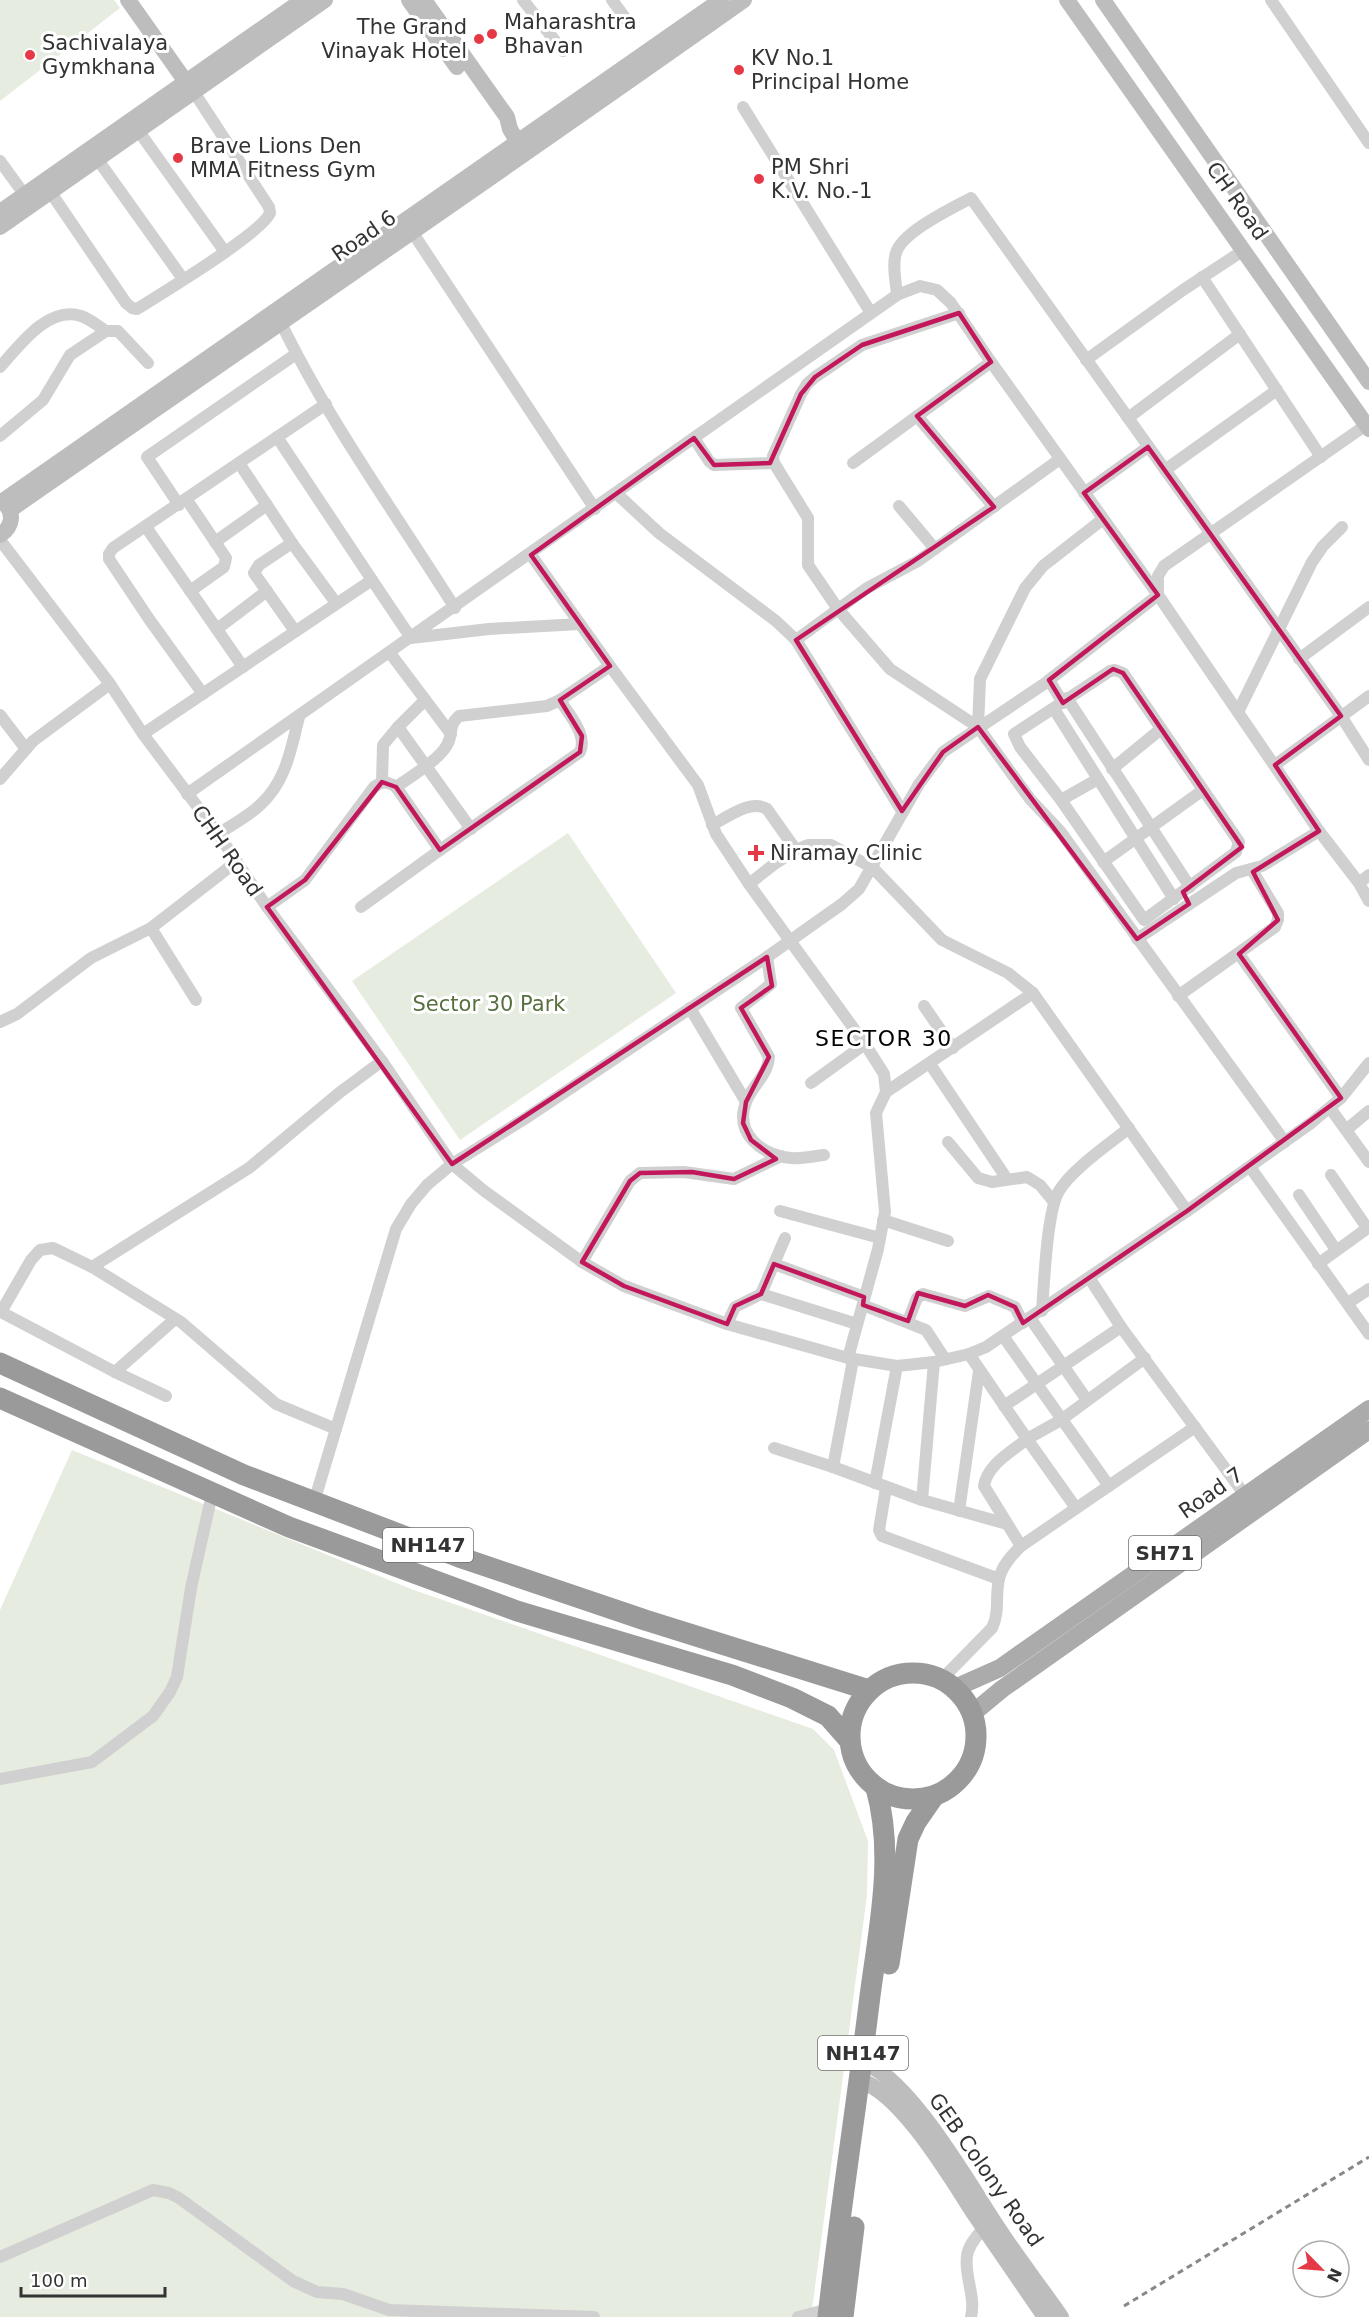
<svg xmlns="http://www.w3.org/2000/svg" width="1369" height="2317" viewBox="0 0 1369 2317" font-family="'DejaVu Sans',sans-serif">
<rect width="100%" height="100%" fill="#fff"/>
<g fill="#e6ecdf">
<path d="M0 0H114L120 8 0 101Z"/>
<path d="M568 833 676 993 460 1140 352 981Z"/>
<path d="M72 1450 411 1589 813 1729 834 1750 868 1841 867 1895 811 2317H0V1610Z"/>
</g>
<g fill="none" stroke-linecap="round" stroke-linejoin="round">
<g stroke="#d0d0d0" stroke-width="12">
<path d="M523 0 563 51"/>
<path d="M612 0 629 23"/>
<path d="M1271 0 1369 143"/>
<path d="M743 107 871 313"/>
<path d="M135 126 225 252"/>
<path d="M93 153 183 279"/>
<path d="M0 161 24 194"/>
<path d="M47 187 126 303 132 308 137 309C162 293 261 234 270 213L269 207 190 86"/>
<path d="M409 227 595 509"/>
<path d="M1202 277 1321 457"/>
<path d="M897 295C896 282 892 265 896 253 902 232 951 209 971 198L1341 716 1369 760"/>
<path d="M959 313 862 345 815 377 807 384 801 394 773 456 774 463 808 518V565L838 609 890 669 978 727 1030 799 1060 831 1285 1142"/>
<path d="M280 321C329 422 396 514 455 608"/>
<path d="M1086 360 1183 290 1244 250"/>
<path d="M0 367C19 346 48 305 81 316 90 319 98 326 106 331"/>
<path d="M917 416 994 507"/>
<path d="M1128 418 1240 334"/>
<path d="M0 436 43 400 70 355 106 331H118L148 363"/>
<path d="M277 437 372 580"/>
<path d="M694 438 709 461 714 465 774 463"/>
<path d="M239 463 292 543 336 603"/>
<path d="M853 463 991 362"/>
<path d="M1165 470 1277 390"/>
<path d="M1084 493 1148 447"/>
<path d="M617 494 659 533 776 621 796 640 902 811"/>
<path d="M187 500 226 558 224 567 190 591"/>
<path d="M179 505 147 457 296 354"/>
<path d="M899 506 935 549"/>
<path d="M146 527 243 667"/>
<path d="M0 540 110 684 143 734 218 834 267 907 382 1061 452 1164 483 1190 582 1262 624 1286 727 1324 848 1358 897 1366 934 1362 969 1354 986 1347 1187 1211 1311 1123 1341 1098 1369 1063"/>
<path d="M215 542 267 505"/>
<path d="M292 543 259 565 254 573 295 631"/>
<path d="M217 629 267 591"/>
<path d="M796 640 867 588 918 561 1060 459"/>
<path d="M390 653 451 734"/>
<path d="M1299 659 1369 607"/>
<path d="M610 666 698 785 716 834 749 884 865 1044 884 1074 886 1092"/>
<path d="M1115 670 1123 673 1239 842 1236 852 1144 920 1061 800 1020 747 1014 734 1110 671Z"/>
<path d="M1049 680 1063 703"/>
<path d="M203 694 149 619 109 559V554L113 548 326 404"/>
<path d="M1067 698 1190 887"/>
<path d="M1054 709 1174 899"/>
<path d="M1238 712 1312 562 1323 546 1342 527"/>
<path d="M0 715 26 749"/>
<path d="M398 727 471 829"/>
<path d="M978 727 980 679 1025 588 1043 566 1103 519"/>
<path d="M143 734 372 580 411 638 489 629 580 624"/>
<path d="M1275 765 1369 696"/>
<path d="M1112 769 1161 729"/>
<path d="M0 779 33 741 110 684"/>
<path d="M382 782 383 745 398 727 425 700"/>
<path d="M396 787C410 777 439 760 447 745 454 733 447 727 459 716L547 706 560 700"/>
<path d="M187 794 897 295 920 286 937 290 951 303 991 362 1158 595 1319 831 1359 883 1369 901"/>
<path d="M1061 800 1098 779"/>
<path d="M712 825C728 817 750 799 767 809L796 850"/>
<path d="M218 834C231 825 248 817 260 805 286 782 291 749 299 717"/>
<path d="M1103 862 1203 790"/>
<path d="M1359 883 1369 875"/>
<path d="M749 884 773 865 796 850 808 845H831L873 868 942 940 1008 973 1033 993 1187 1211"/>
<path d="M267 907 305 880 374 787C383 781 387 781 396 787L440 850 580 752C588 735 569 715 560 700L610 666 531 555"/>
<path d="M361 907 440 850"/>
<path d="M1137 939 1236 873 1262 866 1319 831"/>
<path d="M1239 954 1341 1098"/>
<path d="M767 957 771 984 741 1008 769 1057C768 1075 752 1086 746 1102 734 1134 762 1155 791 1158 802 1159 813 1156 824 1155"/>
<path d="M1178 996 1275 927 1278 920V913L1252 870"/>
<path d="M196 1000 151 928 236 862"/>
<path d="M924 1006 953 1048"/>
<path d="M690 1008 746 1102"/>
<path d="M0 1022 17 1014 91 958 151 928"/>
<path d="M930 1064 1007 1179"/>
<path d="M811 1083 865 1044"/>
<path d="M1330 1108 1369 1162"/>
<path d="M1346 1130 1369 1111"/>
<path d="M948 1142 978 1178 992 1182 1027 1177 1040 1185 1054 1202"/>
<path d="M1250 1167 1369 1334"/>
<path d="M1331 1175 1367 1228"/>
<path d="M1299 1195 1336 1250"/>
<path d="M780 1211 880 1238"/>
<path d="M883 1220 948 1241"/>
<path d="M582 1262 630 1181 640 1173 684 1172 734 1179 781 1156"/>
<path d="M774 1264 864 1297"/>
<path d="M1318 1264 1369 1227"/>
<path d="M92 1267 249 1168 339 1093 382 1061"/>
<path d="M1090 1279 1121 1327 1250 1502"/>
<path d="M761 1294 785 1238"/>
<path d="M1348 1303 1369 1289"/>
<path d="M863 1305 926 1330 945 1359"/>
<path d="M1042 1311C1044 1284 1047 1210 1059 1191 1071 1170 1109 1144 1129 1128"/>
<path d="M1030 1318 1087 1400"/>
<path d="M908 1321 917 1298 923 1294 965 1306 989 1296 1015 1307 1023 1323"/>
<path d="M727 1324 735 1307 761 1294 857 1324"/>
<path d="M1003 1336 1109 1486"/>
<path d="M969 1354 1027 1439 1061 1420 1145 1358"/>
<path d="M848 1358 878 1249 885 1212 876 1113 886 1092 1033 993"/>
<path d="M115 1372 175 1319"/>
<path d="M166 1396 115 1372 1 1312 31 1260 40 1250 53 1248 92 1267 181 1322 276 1404 336 1429"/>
<path d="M1004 1406 1121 1327"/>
<path d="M774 1448 833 1467 922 1500 1007 1524"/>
<path d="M833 1467 853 1360"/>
<path d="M875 1483 897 1366"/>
<path d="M886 1488 879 1530 882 1536 999 1579"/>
<path d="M922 1500 934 1362"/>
<path d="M314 1502 396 1229 411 1204 427 1185 452 1164 526 1118 767 957 842 904 859 889 919 784 943 752 1044 684 1158 595V576L1164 566 1369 423"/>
<path d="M959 1511 979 1371"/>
<path d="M1021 1546 984 1486C987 1465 1011 1452 1027 1439L1076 1508"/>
<path d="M942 1679 992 1628C1000 1612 995 1596 999 1579 1002 1566 1011 1556 1021 1546L1195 1427"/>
<path d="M0 1779 92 1762 153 1716 170 1692 177 1677 191 1588 212 1494"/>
<path d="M0 2257 153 2190 169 2193 179 2198 293 2281 317 2292 343 2294 389 2310 594 2317"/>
<path d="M798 2317 829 2309"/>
<path d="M971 2317C976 2296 964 2276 967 2256 968 2245 978 2235 984 2227"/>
</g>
<g stroke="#bdbdbd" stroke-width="16">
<path d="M128 0 186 82"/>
<path d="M409 0 457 67"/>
<path d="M424 0 507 117 510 129 523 151"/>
<path d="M1067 0 1369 429"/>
<path d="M1103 0 1369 382"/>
<path d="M0 212 303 0"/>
<path d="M0 227 325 0"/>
<path d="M3 501 721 0"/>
<path d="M10 510C255 340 501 172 744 0"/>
<path d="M0 535C13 527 15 512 3 502"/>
<path d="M862 2063C907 2073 973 2191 1000 2231 1019 2260 1041 2288 1061 2317"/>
<path d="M861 2081C902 2094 951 2178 975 2215 998 2249 1022 2283 1045 2317"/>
</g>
<g stroke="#ababab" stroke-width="18">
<path d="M955 1688 1000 1668 1369 1409"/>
<path d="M973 1713 1002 1689 1369 1430"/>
</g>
<g stroke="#9a9a9a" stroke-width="21">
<path d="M0 1363 244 1475 459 1557 645 1620 869 1690"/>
<path d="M0 1398 289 1527 517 1611 732 1675 792 1698 828 1716 850 1741"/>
<circle cx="913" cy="1736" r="63"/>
<path d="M889 1964 908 1839 916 1822 934 1796"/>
<path d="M828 2317C840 2210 857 2103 870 1996 879 1927 895 1856 876 1788"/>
<path d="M843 2317 854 2227"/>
</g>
<path stroke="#888" stroke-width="3" stroke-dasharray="6 4.5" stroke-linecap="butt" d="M1124 2306 1369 2157"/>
</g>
<path fill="none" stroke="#c2185b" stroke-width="4.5" stroke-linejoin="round" d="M959 313 991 362 917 416 994 507 796 640 902 811 943 752 978 727 1137 939 1189 904 1183 892 1242 847 1123 673 1113 669 1063 703 1049 680 1158 595 1084 493 1148 447 1341 716 1275 765 1319 831 1253 872 1278 920 1239 954 1341 1098 1187 1211 1023 1323 1015 1307 988 1295 965 1306 918 1293 908 1321 863 1305 864 1297 774 1264 761 1294 735 1306 727 1324 624 1286 582 1262 630 1181 640 1173 692 1172 734 1179 776 1159 751 1140 743 1123 746 1102 769 1057 741 1008 772 986 767 957 452 1164 267 907 305 880 382 782 396 787 440 850 580 752 582 736 560 700 610 666 531 555 694 438 714 465 770 463 801 394 815 377 862 345Z"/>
<g fill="#e63946" stroke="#fff" stroke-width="2">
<circle cx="492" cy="34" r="6"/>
<circle cx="479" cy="39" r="6"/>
<circle cx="30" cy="55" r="6"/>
<circle cx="739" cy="70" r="6"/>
<circle cx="178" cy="158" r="6"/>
<circle cx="759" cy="179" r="6"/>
<path d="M753 844h6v6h6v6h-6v6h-6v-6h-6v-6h6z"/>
</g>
<g text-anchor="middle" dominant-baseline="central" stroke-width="6" stroke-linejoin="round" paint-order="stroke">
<g fill="#fff" stroke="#707070" stroke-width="1.5">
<rect x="383" y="1528" width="90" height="34" rx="4.5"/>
<rect x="1129" y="1536" width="72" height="34" rx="4.5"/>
<rect x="818" y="2036" width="90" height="34" rx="4.5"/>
</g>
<g font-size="20" font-weight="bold" fill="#333">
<text x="428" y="1545">NH147</text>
<text x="1165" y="1553">SH71</text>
<text x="863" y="2053">NH147</text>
</g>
<g font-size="21" fill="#333" stroke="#fff" text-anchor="start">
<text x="504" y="22">Maharashtra<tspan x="504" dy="24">Bhavan</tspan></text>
<text x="467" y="27" text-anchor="end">The Grand<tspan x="467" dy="24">Vinayak Hotel</tspan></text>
<text x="42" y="43">Sachivalaya<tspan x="42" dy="24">Gymkhana</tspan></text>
<text x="751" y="58">KV No.1<tspan x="751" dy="24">Principal Home</tspan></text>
<text x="190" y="146">Brave Lions Den<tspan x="190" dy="24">MMA Fitness Gym</tspan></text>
<text x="771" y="167">PM Shri<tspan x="771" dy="24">K.V. No.-1</tspan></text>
<text x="770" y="853">Niramay Clinic</text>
</g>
<g font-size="21" fill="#333" stroke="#fff">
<text transform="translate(1237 201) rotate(55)">CH Road</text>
<text transform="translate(364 236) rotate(-35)">Road 6</text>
<text transform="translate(227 851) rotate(55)">CHH Road</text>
<text transform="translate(1211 1493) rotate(-35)">Road 7</text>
<text transform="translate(986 2170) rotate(55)">GEB Colony Road</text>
</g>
<g font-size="21" fill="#56703f" stroke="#fff">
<text x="489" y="1004">Sector 30 Park</text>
</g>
<g font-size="22" letter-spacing="1.5" fill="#000" stroke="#fff">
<text x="884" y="1038">SECTOR 30</text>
</g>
</g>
<g transform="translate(1321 2269) rotate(115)"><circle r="28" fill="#ffffff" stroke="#adadad" stroke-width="1.5"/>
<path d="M0-4.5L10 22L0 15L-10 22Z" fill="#e63946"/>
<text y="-9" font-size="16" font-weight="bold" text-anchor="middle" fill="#333333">N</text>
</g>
<path d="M21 2287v9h144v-9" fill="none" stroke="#333333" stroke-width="3"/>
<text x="30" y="2287" font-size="18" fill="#333333" stroke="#ffffff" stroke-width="4.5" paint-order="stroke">100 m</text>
</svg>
